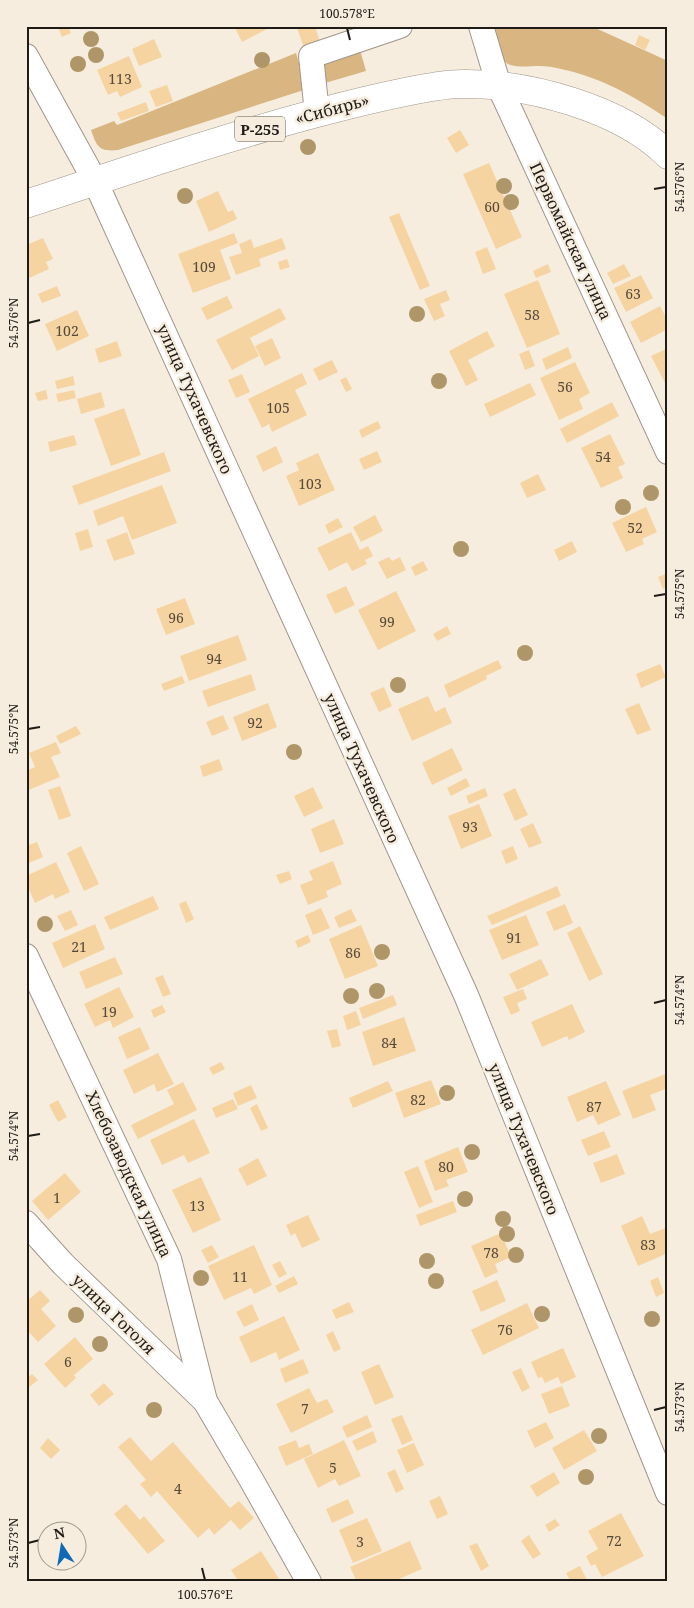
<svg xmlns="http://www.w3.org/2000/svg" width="694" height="1608" viewBox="0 0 694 1608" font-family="'Noto Serif',serif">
<rect width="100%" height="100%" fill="#f6eddf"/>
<g fill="#d9b581">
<path d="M491 26H591L668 61V119C633 96 603 78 561 69 554 67 546 66 539 66 529 66 517 68 508 64 500 60 494 35 491 26Z"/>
<path d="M354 29 366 71 325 83 314 45Z"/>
<path d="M296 53 307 89 118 150C99 152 97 147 91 130L114 121 117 125Z"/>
</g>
<g fill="#f6d4a2">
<path d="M61 26H68L71 33 62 37 58 27Z"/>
<path d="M234 26H273L242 42Z"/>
<path d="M301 26H315L320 42 304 48 297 28Z"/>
<path d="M639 35 650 40 645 50 635 45Z"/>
<path d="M154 39 162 57 139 66 132 49Z"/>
<path d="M129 56 142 87 120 97 117 91 108 95 97 70Z"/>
<path d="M167 85 173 101 156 107 149 91Z"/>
<path d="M146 102 149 111 121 121 117 113Z"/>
<path d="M460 130 469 145 456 153 447 138Z"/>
<path d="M489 163 522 237 496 249 463 174Z"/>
<path d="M218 191 228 212 233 210 237 219 209 232 196 201Z"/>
<path d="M399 213 430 286 420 290 389 217Z"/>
<path d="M234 233 238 243 220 250 231 279 193 293 178 254Z"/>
<path d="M43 238 53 259 46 262 49 269 27 279 26 245Z"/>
<path d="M282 238 286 249 259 259 261 266 236 275 229 257 242 253 239 244 251 239 254 248Z"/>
<path d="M487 247 496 269 483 274 475 252Z"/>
<path d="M287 259 290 267 280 270 278 262Z"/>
<path d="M548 264 551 272 536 278 533 271Z"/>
<path d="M624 264 631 276 613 284 607 273Z"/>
<path d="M641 275 653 298 626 312 614 288Z"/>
<path d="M538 280 560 334 527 348 504 294Z"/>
<path d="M57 286 61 296 42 303 38 294Z"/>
<path d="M446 290 450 300 440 304 445 316 434 321 424 299Z"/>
<path d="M227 296 233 308 207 320 201 308Z"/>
<path d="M660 306 668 321V329L641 343 630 322Z"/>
<path d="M280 308 286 319 250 338 259 356 232 370 216 340Z"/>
<path d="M77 310 89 336 57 351 45 324Z"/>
<path d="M487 331 495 346 468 360 478 380 466 386 449 351Z"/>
<path d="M272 338 281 358 265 366 255 346Z"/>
<path d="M117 341 122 356 99 363 95 349Z"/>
<path d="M568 347 572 358 546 370 542 359Z"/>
<path d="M668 348V384L666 385 651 356Z"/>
<path d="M529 350 535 366 525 370 519 354Z"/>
<path d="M332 360 338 372 319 381 313 369Z"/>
<path d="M575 362 590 393 579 399 583 409 559 420 540 378Z"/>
<path d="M302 373 307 384 295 390 307 415 272 432 269 424 262 428 248 399Z"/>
<path d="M242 374 250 392 236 398 228 380Z"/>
<path d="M73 376 75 385 57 389 55 381Z"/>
<path d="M346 377 352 389 346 392 340 380Z"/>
<path d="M530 383 536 395 490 417 484 404Z"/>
<path d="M46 390 48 399 38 401 35 393Z"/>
<path d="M74 390 76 398 58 402 56 394Z"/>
<path d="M101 392 105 407 81 414 77 399Z"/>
<path d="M612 402 619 416 567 443 560 429Z"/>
<path d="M124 408 141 455 111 466 94 419Z"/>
<path d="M378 421 381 428 362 438 359 430Z"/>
<path d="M610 434 625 464 618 467 623 478 601 488 581 448Z"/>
<path d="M74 435 77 445 50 452 48 442Z"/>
<path d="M276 446 283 462 263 472 256 456Z"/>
<path d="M377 451 382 462 364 470 359 459Z"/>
<path d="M164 452 171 471 79 505 72 486Z"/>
<path d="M318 453 335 490 299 506 286 476 299 470 296 463Z"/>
<path d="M538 474 546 490 527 498 520 483Z"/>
<path d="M162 485 177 523 132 540 123 516 98 526 93 511Z"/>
<path d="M646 507 657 532 642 539 644 544 626 552 612 523Z"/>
<path d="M375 515 383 531 361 542 353 527Z"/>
<path d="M338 518 343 527 329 534 325 525Z"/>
<path d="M88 529 93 547 80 551 75 533Z"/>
<path d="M127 532 135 554 114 561 106 540Z"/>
<path d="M351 532 360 550 368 546 373 556 365 560 367 564 352 571 347 562 329 571 317 548Z"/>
<path d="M572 541 577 552 559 561 554 550Z"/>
<path d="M389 557 392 561 400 557 406 570 387 579 378 562Z"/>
<path d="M423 561 428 570 415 576 411 567Z"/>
<path d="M668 573V587L663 589 658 577Z"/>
<path d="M346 586 355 605 335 614 326 595Z"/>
<path d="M396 591 416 631 378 650 358 610Z"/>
<path d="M185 598 195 624 166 635 156 609Z"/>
<path d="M447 626 451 634 437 641 433 634Z"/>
<path d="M238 635 247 660 189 681 180 656Z"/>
<path d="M498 660 502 668 486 676 487 679 449 698 444 685Z"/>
<path d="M660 664 666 677 641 688 636 674Z"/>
<path d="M251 674 256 690 208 707 202 691Z"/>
<path d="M182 676 185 683 164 691 161 684Z"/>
<path d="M384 687 392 706 379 712 370 693Z"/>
<path d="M428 696 435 712 445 707 452 723 412 741 398 709Z"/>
<path d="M268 703 277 727 242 741 233 717Z"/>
<path d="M639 703 651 730 637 735 625 709Z"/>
<path d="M223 715 229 729 212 736 206 722Z"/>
<path d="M76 726 81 734 60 744 56 736Z"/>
<path d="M56 742 61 753 51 757 60 777 26 791V771L35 767 29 753Z"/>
<path d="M452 748 463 770 432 785 422 763Z"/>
<path d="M219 759 223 770 203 777 200 766Z"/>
<path d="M466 778 470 786 451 796 447 788Z"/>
<path d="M60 786 71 816 59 820 48 790Z"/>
<path d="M313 787 323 808 304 817 294 796Z"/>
<path d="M485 788 488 796 469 804 466 796Z"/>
<path d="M515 788 528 815 515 821 503 794Z"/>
<path d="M479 804 492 836 461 849 448 816Z"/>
<path d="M334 819 344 844 320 853 311 829Z"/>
<path d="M533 823 542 843 529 848 520 829Z"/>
<path d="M37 842 43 857 26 864V846Z"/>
<path d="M81 846 99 884 84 891 67 853Z"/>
<path d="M513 846 518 859 506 864 501 851Z"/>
<path d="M333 861 342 884 326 891 328 897 308 905 300 885 313 880 309 871Z"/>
<path d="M56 862 70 892 55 899 53 894 35 903 26 883V876Z"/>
<path d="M289 871 292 879 280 884 276 875Z"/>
<path d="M557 886 561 896 492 925 487 916Z"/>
<path d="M153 896 159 909 110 930 104 917Z"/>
<path d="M186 901 194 919 186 923 179 904Z"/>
<path d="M565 904 573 923 554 931 546 912Z"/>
<path d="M321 908 330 928 313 935 305 915Z"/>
<path d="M351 909 357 921 339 928 334 917Z"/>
<path d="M71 910 78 925 65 931 57 916Z"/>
<path d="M526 915 539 945 502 960 489 930Z"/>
<path d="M95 924 105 949 63 968 52 943Z"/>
<path d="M361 925 378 966 345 979 329 939Z"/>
<path d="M580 926 603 974 589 981 567 933Z"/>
<path d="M308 935 311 942 298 948 295 941Z"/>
<path d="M115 957 123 974 86 989 79 972Z"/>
<path d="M541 959 549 975 517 990 509 974Z"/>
<path d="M163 975 171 994 163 997 155 978Z"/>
<path d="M119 987 134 1017 113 1028 110 1020 95 1027 84 1004Z"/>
<path d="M523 989 527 999 517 1003 520 1011 511 1015 503 997Z"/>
<path d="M393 995 397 1005 363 1019 359 1008Z"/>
<path d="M572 1004 585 1032 569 1040 567 1036 542 1047 531 1022Z"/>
<path d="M162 1005 166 1012 154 1018 151 1010Z"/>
<path d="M356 1011 361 1025 347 1030 343 1016Z"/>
<path d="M404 1017 416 1051 373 1066 362 1032Z"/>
<path d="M140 1027 150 1049 127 1059 118 1037Z"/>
<path d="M337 1029 341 1046 332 1048 327 1031Z"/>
<path d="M158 1053 174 1084 157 1092 154 1084 134 1094 123 1070Z"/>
<path d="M221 1062 225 1069 213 1075 209 1068Z"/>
<path d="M668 1073V1088L650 1095 656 1110 633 1119 622 1091Z"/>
<path d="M431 1080 441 1104 404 1118 395 1093Z"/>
<path d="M388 1081 393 1091 353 1108 349 1098Z"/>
<path d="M606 1081 621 1115 598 1125 593 1115 577 1122 567 1097Z"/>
<path d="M183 1082 197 1110 138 1139 131 1125 174 1104 167 1090Z"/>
<path d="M251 1085 257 1098 238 1106 233 1093Z"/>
<path d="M233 1099 238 1109 216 1118 212 1108Z"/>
<path d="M58 1100 67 1117 58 1122 49 1105Z"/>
<path d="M257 1104 268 1128 261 1131 250 1108Z"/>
<path d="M194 1119 210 1153 188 1163 184 1155 162 1165 150 1140Z"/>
<path d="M604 1131 611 1147 588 1156 581 1140Z"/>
<path d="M458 1147 468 1172 446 1180 449 1186 435 1191 424 1161Z"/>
<path d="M617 1154 625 1174 601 1183 593 1163Z"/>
<path d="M258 1158 267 1176 247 1186 238 1169Z"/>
<path d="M418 1166 433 1202 419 1208 404 1172Z"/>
<path d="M65 1173 81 1192 48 1220 32 1201Z"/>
<path d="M201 1177 221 1220 193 1233 172 1190Z"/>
<path d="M453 1201 457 1212 420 1226 416 1215Z"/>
<path d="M308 1215 320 1240 302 1248 295 1233 291 1236 286 1225Z"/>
<path d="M642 1216 650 1234 668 1227V1253L638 1266 621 1226Z"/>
<path d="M501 1233 511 1257 495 1264 498 1272 485 1278 471 1246Z"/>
<path d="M212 1245 219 1257 208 1263 201 1250Z"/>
<path d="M254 1245 272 1285 254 1294 251 1288 224 1300 208 1266Z"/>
<path d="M280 1261 287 1274 279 1278 272 1265Z"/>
<path d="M294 1276 298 1284 279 1293 275 1286Z"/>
<path d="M658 1277 664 1293 656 1297 650 1281Z"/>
<path d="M497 1280 506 1301 481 1312 472 1291Z"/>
<path d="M40 1290 50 1301 41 1309 56 1326 38 1342 26 1329V1302Z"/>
<path d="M349 1302 354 1312 336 1319 332 1310Z"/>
<path d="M527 1303 539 1328 483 1355 471 1330Z"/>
<path d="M252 1304 259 1320 244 1327 236 1312Z"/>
<path d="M284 1316 300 1350 279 1360 276 1352 251 1363 239 1337Z"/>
<path d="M333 1331 341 1349 334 1352 326 1335Z"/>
<path d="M75 1337 93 1359 74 1375 76 1378 65 1388 44 1364Z"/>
<path d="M563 1348 576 1377 561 1384 558 1377 545 1383 542 1377 538 1378 531 1362Z"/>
<path d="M303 1359 309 1373 285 1383 280 1369Z"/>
<path d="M379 1364 394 1397 375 1405 361 1372Z"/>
<path d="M521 1368 530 1388 522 1392 512 1372Z"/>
<path d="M32 1374 38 1380 28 1388 26 1385V1379Z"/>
<path d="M104 1383 114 1394 99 1406 90 1395Z"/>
<path d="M562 1386 570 1406 549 1414 541 1394Z"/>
<path d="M309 1388 317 1403 327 1399 334 1412 291 1433 276 1404Z"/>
<path d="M367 1415 372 1427 347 1438 342 1427Z"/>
<path d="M402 1415 413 1440 402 1445 391 1419Z"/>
<path d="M546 1422 554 1438 535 1448 527 1431Z"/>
<path d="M584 1430 597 1451 564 1470 552 1448Z"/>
<path d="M373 1431 377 1442 357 1451 352 1441Z"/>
<path d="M130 1437 151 1461 173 1442 230 1508 239 1501 254 1518 240 1530 231 1520 214 1535 209 1528 198 1538 157 1491 151 1497 140 1484 146 1480 118 1447Z"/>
<path d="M48 1438 60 1450 51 1459 40 1448Z"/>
<path d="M296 1440 299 1448 309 1444 313 1454 286 1466 278 1447Z"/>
<path d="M344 1440 361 1476 339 1486 335 1479 318 1488 304 1459Z"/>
<path d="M414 1443 424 1465 407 1473 397 1450Z"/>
<path d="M395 1469 404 1489 396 1493 387 1473Z"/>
<path d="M554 1472 560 1483 537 1497 530 1486Z"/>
<path d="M440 1496 448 1514 437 1519 429 1501Z"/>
<path d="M348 1499 354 1513 332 1523 326 1509Z"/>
<path d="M126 1504 140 1520 144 1516 165 1541 148 1554 114 1514Z"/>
<path d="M621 1513 644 1556 602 1577 595 1564 591 1566 586 1556 598 1549 588 1531Z"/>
<path d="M367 1518 382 1551 353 1563 339 1530Z"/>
<path d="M555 1519 560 1525 549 1532 545 1525Z"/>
<path d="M529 1535 541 1554 533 1559 521 1541Z"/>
<path d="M410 1541 422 1569 392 1582H357L350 1567Z"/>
<path d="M477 1543 489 1566 481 1571 469 1546Z"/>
<path d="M261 1551 281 1582H239L231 1570Z"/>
<path d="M580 1566 588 1582H571L566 1573Z"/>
</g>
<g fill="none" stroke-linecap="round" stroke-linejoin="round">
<defs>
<g id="minor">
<path d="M481 26 499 86 668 452"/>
<path d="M26 56 95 181 466 995 668 1493"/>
<path d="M317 113 311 56 400 26"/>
<path d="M26 956 169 1259 205 1401"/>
<path d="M26 1223 63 1264 205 1401 252 1481 309 1582"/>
</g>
<path id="highway" d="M26 204C124 172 222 138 321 112 351 104 380 97 410 91 426 88 444 84 462 84 527 83 621 108 668 155"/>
</defs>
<use href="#minor" stroke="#9f968a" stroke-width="26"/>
<use href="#highway" stroke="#9f968a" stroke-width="29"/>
<use href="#minor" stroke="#fff" stroke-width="24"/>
<use href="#highway" stroke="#fff" stroke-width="28"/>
</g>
<g fill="#af9668">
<circle cx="91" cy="39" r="8"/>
<circle cx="96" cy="55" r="8"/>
<circle cx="262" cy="60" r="8"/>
<circle cx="78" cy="64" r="8"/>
<circle cx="308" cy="147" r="8"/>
<circle cx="504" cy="186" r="8"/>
<circle cx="185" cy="196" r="8"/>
<circle cx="511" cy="202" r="8"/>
<circle cx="417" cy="314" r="8"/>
<circle cx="439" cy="381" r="8"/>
<circle cx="651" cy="493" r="8"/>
<circle cx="623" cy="507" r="8"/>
<circle cx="461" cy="549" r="8"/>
<circle cx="525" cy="653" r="8"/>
<circle cx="398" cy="685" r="8"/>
<circle cx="294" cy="752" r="8"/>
<circle cx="45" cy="924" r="8"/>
<circle cx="382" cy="952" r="8"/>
<circle cx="377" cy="991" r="8"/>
<circle cx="351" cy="996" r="8"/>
<circle cx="447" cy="1093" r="8"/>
<circle cx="472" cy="1152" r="8"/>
<circle cx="465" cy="1199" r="8"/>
<circle cx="503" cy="1219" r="8"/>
<circle cx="507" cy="1234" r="8"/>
<circle cx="516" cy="1255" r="8"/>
<circle cx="427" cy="1261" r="8"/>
<circle cx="201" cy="1278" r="8"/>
<circle cx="436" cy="1281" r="8"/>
<circle cx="542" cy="1314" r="8"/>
<circle cx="76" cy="1315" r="8"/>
<circle cx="652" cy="1319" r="8"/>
<circle cx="100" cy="1344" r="8"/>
<circle cx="154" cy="1410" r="8"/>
<circle cx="599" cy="1436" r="8"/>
<circle cx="586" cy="1477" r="8"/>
</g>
<path fill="none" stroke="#1f1b17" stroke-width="2" d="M347 28 350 40M654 189 666 187M28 323 40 320M654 596 666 594M28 729 40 727M654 1003 666 1000M28 1136 40 1134M654 1410 666 1407M28 1543 40 1540M202 1568 205 1580"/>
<g text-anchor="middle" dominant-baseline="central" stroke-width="5" stroke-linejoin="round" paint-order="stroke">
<g font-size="14" fill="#55493a">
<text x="120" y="78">113</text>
<text x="492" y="206">60</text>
<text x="204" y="266">109</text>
<text x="633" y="293">63</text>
<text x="532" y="314">58</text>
<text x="67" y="330">102</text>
<text x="565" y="386">56</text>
<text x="278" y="407">105</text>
<text x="603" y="456">54</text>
<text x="310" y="483">103</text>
<text x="635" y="527">52</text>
<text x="176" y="617">96</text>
<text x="387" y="621">99</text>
<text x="214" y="658">94</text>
<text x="255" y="722">92</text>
<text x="470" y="826">93</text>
<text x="514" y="937">91</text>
<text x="79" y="946">21</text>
<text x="353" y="952">86</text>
<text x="109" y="1011">19</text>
<text x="389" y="1042">84</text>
<text x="418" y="1099">82</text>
<text x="594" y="1106">87</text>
<text x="446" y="1166">80</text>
<text x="57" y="1197">1</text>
<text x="197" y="1205">13</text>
<text x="648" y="1244">83</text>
<text x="491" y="1252">78</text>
<text x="240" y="1276">11</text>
<text x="505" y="1329">76</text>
<text x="68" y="1361">6</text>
<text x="305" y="1408">7</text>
<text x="333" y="1467">5</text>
<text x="178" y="1488">4</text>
<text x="614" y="1540">72</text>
<text x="360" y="1541">3</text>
</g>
<rect fill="#f6eddf" stroke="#605a53" stroke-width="1" x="235" y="116.5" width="50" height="25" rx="4"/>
<g font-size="15" font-weight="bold" fill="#1f1b17">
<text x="260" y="129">Р-255</text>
</g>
<g font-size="16" fill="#1f1b17" stroke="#f6eddf">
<text transform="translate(332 109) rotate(-15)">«Сибирь»</text>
<text transform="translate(571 241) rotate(65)">Первомайская улица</text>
<text transform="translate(195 399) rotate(66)">улица Тухачевского</text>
<text transform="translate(362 768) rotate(66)">улица Тухачевского</text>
<text transform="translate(524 1139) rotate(68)">улица Тухачевского</text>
<text transform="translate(129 1174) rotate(65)">Хлебозаводская улица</text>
<text transform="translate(114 1314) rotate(44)">улица Гоголя</text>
</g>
</g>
<rect width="694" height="1608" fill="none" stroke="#f6eddf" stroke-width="55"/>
<g transform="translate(62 1546) rotate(348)"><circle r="24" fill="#f6eddf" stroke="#a0998f"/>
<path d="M0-4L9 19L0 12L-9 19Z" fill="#1069b6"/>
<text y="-8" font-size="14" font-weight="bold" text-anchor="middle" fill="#1f1b17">N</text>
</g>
<rect x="28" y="28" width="638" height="1552" fill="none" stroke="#1f1b17" stroke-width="2"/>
<g font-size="12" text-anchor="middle" fill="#1f1b17">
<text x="347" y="18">100.578°E</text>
<text transform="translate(680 187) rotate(-90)" y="4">54.576°N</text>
<text transform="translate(14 323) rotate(-90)" y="4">54.576°N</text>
<text transform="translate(680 594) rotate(-90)" y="4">54.575°N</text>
<text transform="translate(14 729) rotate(-90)" y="4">54.575°N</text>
<text transform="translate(680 1000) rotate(-90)" y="4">54.574°N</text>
<text transform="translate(14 1136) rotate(-90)" y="4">54.574°N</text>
<text transform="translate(680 1407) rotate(-90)" y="4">54.573°N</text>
<text transform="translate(14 1543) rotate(-90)" y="4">54.573°N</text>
<text x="205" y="1599">100.576°E</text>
</g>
</svg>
